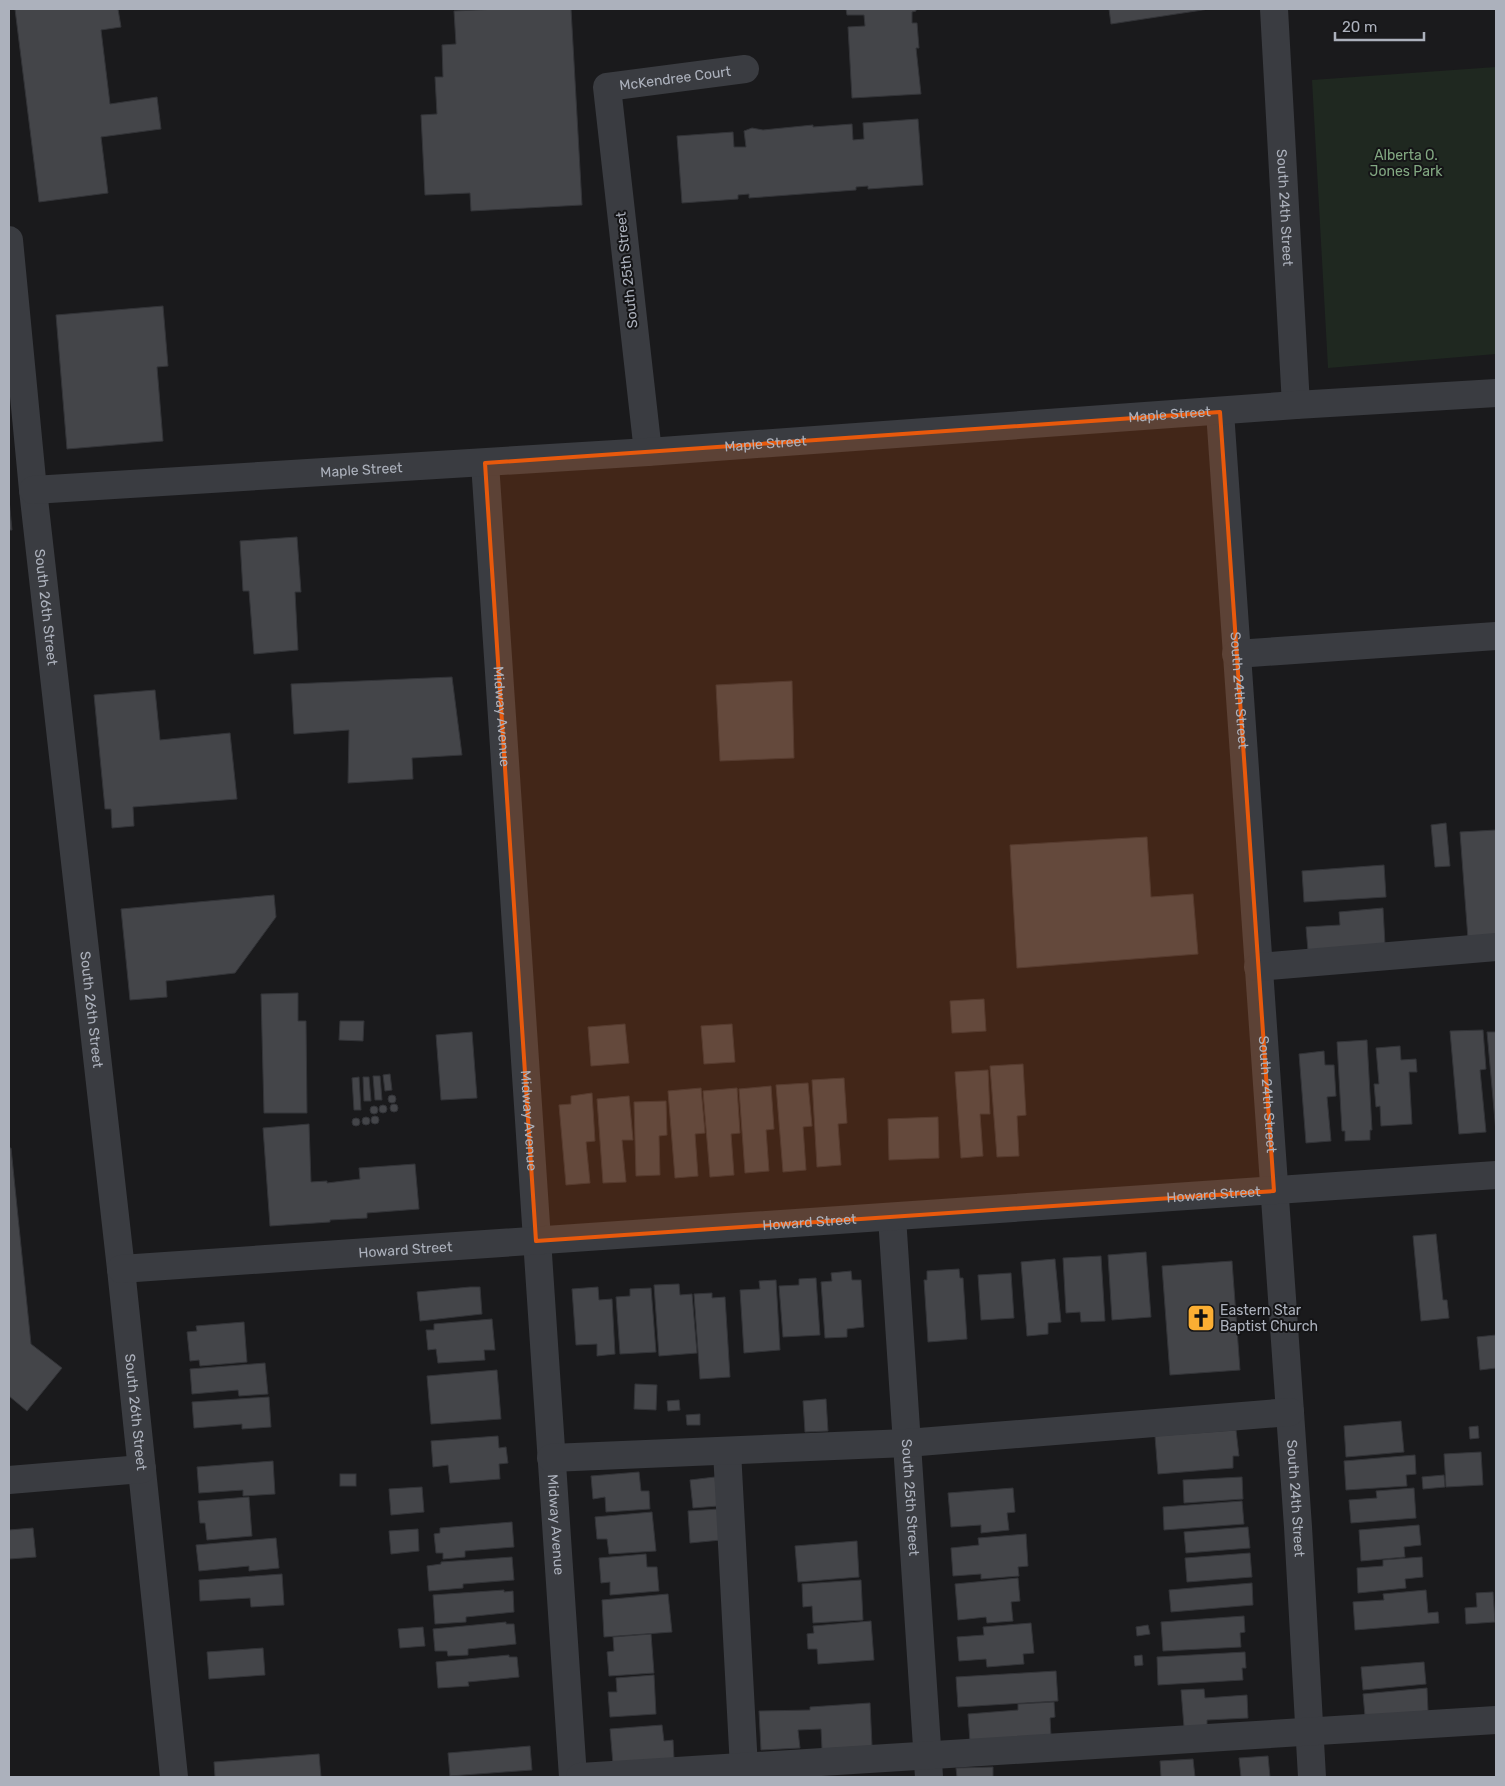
<svg xmlns="http://www.w3.org/2000/svg" width="1505" height="1786" viewBox="0 0 1505 1786" font-family="Rubik,sans-serif">
<rect width="100%" height="100%" fill="#1a1a1c"/>
<path fill="#1f2820" d="M1496 67V354L1328 368 1312 80Z"/>
<g fill="#444549" stroke="#333438">
<path d="M15 9H118L121 27 101 30 110 104 157 97 161 129 101 137 108 193 39 202Z"/>
<path d="M498 9H571L582 205 471 211 470 193 425 195 421 115 437 114 435 77H443L442 45 456 44 454 11Z"/>
<path d="M846 9H916V11L912 12V23H917L919 48H916L921 94 852 98 848 27 865 26 864 15H847Z"/>
<path d="M1109 9H1209L1111 24Z"/>
<path d="M918 119 923 185 868 189V186L856 187V190L749 198V194L738 195V199L682 203 677 136 733 132 734 147H746L744 131 752 128 763 130 813 125V127L852 124 853 140 864 139 863 123Z"/>
<path d="M163 306 168 366 157 367 163 441 67 449 56 315Z"/>
<path d="M9 499 12 530H9Z"/>
<path d="M297 537 301 592H295L298 650 254 654 249 591H243L240 541Z"/>
<path d="M452 677 462 755 412 758 413 779 348 783 349 730 294 734 291 684Z"/>
<path d="M792 681 794 758 720 761 716 685Z"/>
<path d="M155 690 160 740 230 733 237 799 133 807 134 826 112 828 111 809H105L94 695Z"/>
<path d="M1446 823 1450 866 1435 867 1431 825Z"/>
<path d="M1496 830V937L1468 939 1460 832Z"/>
<path d="M1147 837 1151 897 1193 894 1198 954 1017 968 1010 845Z"/>
<path d="M1384 865 1386 897 1304 902 1302 871Z"/>
<path d="M274 895 276 917 235 973 166 981 167 997 130 1000 121 909Z"/>
<path d="M1383 908 1385 945 1308 951 1306 927 1340 925 1339 912Z"/>
<path d="M298 993V1021H306L307 1113H264L261 994Z"/>
<path d="M984 999 986 1031 952 1033 950 1001Z"/>
<path d="M340 1021H364L363 1041 339 1040Z"/>
<path d="M625 1024 629 1063 591 1066 588 1027Z"/>
<path d="M732 1024 735 1062 704 1064 701 1026Z"/>
<path d="M1483 1030 1486 1069 1480 1070 1486 1132 1459 1134 1450 1031Z"/>
<path d="M472 1032 477 1098 441 1100 436 1035Z"/>
<path d="M1487 1032H1496V1132Z"/>
<path d="M1367 1040 1372 1130H1370V1140L1345 1141V1131H1342L1337 1042Z"/>
<path d="M1400 1046 1401 1060 1416 1059 1417 1072H1409L1412 1124 1381 1126 1380 1106 1376 1107 1374 1084H1379L1376 1048Z"/>
<path d="M1324 1051 1325 1065H1334L1336 1096 1327 1097 1331 1141 1306 1143 1299 1054Z"/>
<path d="M1023 1064 1026 1115 1017 1116 1019 1156 997 1157 990 1066Z"/>
<path d="M988 1070 990 1114H980L983 1156 961 1158 955 1072Z"/>
<path d="M390 1074 392 1090 385 1091 383 1075Z"/>
<path d="M373 1076H380L382 1100H375Z"/>
<path d="M359 1077 361 1110H354L352 1078Z"/>
<path d="M363 1077H369L371 1101H364Z"/>
<path d="M844 1078 847 1123 838 1124 841 1165 817 1167 812 1080Z"/>
<path d="M808 1083 812 1126 803 1127 806 1170 783 1172 776 1085Z"/>
<path d="M771 1086 774 1129 766 1130 769 1171 745 1173 739 1089Z"/>
<path d="M701 1088 705 1133 695 1134 698 1176 675 1178 668 1091Z"/>
<path d="M737 1088 740 1133 731 1134 734 1175 710 1177 703 1091Z"/>
<path d="M592 1093 595 1141 586 1142 590 1183 566 1185 559 1105 571 1104V1096Z"/>
<circle cx="392" cy="1099" r="4"/>
<path d="M629 1096 633 1140H622L626 1182 603 1183 597 1099Z"/>
<path d="M666 1101 667 1135 659 1136 660 1175 636 1176 634 1102Z"/>
<circle cx="394" cy="1108" r="4"/>
<circle cx="383" cy="1109" r="4"/>
<circle cx="374" cy="1110" r="4"/>
<circle cx="375" cy="1120" r="4"/>
<path d="M938 1117 939 1158 889 1160 888 1119Z"/>
<circle cx="366" cy="1121" r="4"/>
<circle cx="356" cy="1122" r="4"/>
<path d="M309 1124 311 1182 327 1181V1183L360 1179 359 1168 415 1164 419 1209 367 1213V1218L330 1220V1222L270 1226 263 1128Z"/>
<path d="M9 1148H11L31 1344 62 1368 27 1411 9 1396Z"/>
<path d="M1436 1234 1443 1300H1447L1449 1318 1421 1321 1413 1236Z"/>
<path d="M1146 1252 1151 1317 1112 1320 1108 1255Z"/>
<path d="M1101 1256 1105 1321 1081 1322 1080 1312 1066 1313 1063 1258Z"/>
<path d="M1055 1259 1061 1322 1048 1323V1334L1027 1336 1021 1262Z"/>
<path d="M1232 1261 1240 1370 1170 1375 1162 1266Z"/>
<path d="M959 1269 960 1278H963L967 1339 928 1342 924 1280H927V1271Z"/>
<path d="M851 1271 852 1280H861L864 1327 847 1329V1337L825 1338 821 1282 832 1281 831 1273Z"/>
<path d="M1011 1273 1014 1318 981 1320 978 1275Z"/>
<path d="M816 1278 820 1335 783 1337 779 1286 799 1285V1279Z"/>
<path d="M776 1280 780 1350 744 1353 740 1290 760 1289 759 1281Z"/>
<path d="M679 1284 680 1295 692 1294 697 1353 659 1356 654 1285Z"/>
<path d="M470 1287H480L482 1314 420 1321 417 1292Z"/>
<path d="M598 1287 599 1300 612 1299 615 1354 597 1356V1344L576 1345 572 1289Z"/>
<path d="M651 1288 656 1352 620 1354 616 1297 630 1296V1289Z"/>
<path d="M712 1293V1298L725 1297 730 1377 700 1379 694 1294Z"/>
<path d="M492 1319 495 1350H484L485 1360 438 1363 436 1349 428 1350 426 1330H434V1324Z"/>
<path d="M244 1322 247 1362 200 1366 199 1360 190 1361 187 1332 197 1331 196 1326Z"/>
<path d="M1496 1335V1368L1480 1370 1477 1337Z"/>
<path d="M265 1363 268 1394 239 1396 238 1390 192 1394 190 1369Z"/>
<path d="M497 1370 501 1419 431 1424 427 1376Z"/>
<path d="M635 1384 657 1385 656 1410 634 1409Z"/>
<path d="M269 1397 271 1427 242 1429V1424L194 1428 192 1402Z"/>
<path d="M826 1399 828 1431 805 1432 803 1401Z"/>
<path d="M679 1400 680 1410 668 1411 667 1401Z"/>
<path d="M700 1414V1425H687L686 1415Z"/>
<path d="M1401 1421 1404 1452 1346 1457 1344 1426Z"/>
<path d="M1478 1426 1479 1438 1470 1439 1469 1427Z"/>
<path d="M1236 1430 1239 1456H1233V1468L1158 1474 1155 1436Z"/>
<path d="M498 1436 499 1448 506 1447 508 1463 499 1464 500 1479 450 1483 448 1465 433 1467 431 1441Z"/>
<path d="M1481 1452 1483 1485 1446 1487 1444 1454Z"/>
<path d="M1415 1455 1416 1474 1406 1475 1407 1486 1346 1490 1344 1461Z"/>
<path d="M273 1461 275 1494 243 1496V1490L199 1493 197 1467Z"/>
<path d="M639 1472 641 1491H649L650 1509 606 1512 605 1497 593 1499 591 1476Z"/>
<rect x="340" y="1474" width="16" height="12"/>
<path d="M1444 1475 1445 1487 1423 1489 1422 1477Z"/>
<path d="M715 1477 718 1506 693 1508 690 1480Z"/>
<path d="M1242 1477 1243 1499 1184 1503 1183 1480Z"/>
<path d="M422 1487 424 1512 391 1515 389 1489Z"/>
<path d="M1013 1488 1015 1512 1007 1513 1009 1530 981 1533V1525L951 1527 948 1493Z"/>
<path d="M1414 1488 1416 1518 1351 1523 1349 1500 1377 1498 1376 1491Z"/>
<path d="M249 1497 252 1536 207 1540 205 1523H200L198 1501Z"/>
<path d="M1242 1501 1244 1524 1164 1530 1163 1507Z"/>
<path d="M719 1509 721 1540 690 1543 688 1511Z"/>
<path d="M652 1512 656 1551 609 1554 607 1539H597L595 1517Z"/>
<path d="M512 1522 514 1547 465 1551V1557L443 1559V1553H436L434 1534 440 1533V1528Z"/>
<path d="M1419 1525 1421 1545 1404 1547 1405 1557 1361 1561 1359 1530Z"/>
<path d="M1248 1527 1250 1548 1186 1553 1184 1532Z"/>
<path d="M33 1528 36 1557 9 1559V1530Z"/>
<path d="M418 1529 419 1551 391 1554 389 1531Z"/>
<path d="M1026 1534 1028 1566 1018 1567 1019 1576 981 1579V1574L953 1576 951 1548 979 1545 978 1538Z"/>
<path d="M276 1538 279 1568 249 1571V1566L199 1571 196 1545Z"/>
<path d="M857 1541 859 1577 798 1582 795 1546Z"/>
<path d="M1250 1553 1252 1577 1187 1582 1185 1558Z"/>
<path d="M646 1554 647 1567H657L659 1591 610 1595V1582L601 1583 599 1558Z"/>
<path d="M512 1557 514 1580 463 1584V1588L429 1591 427 1566 441 1564V1562Z"/>
<path d="M1422 1557 1423 1577 1405 1579 1406 1588 1358 1593 1357 1568 1383 1566V1560Z"/>
<path d="M282 1574 284 1605 251 1607 250 1598 200 1601 199 1580Z"/>
<path d="M1018 1578 1020 1601 1011 1602 1013 1621 987 1623 986 1617 958 1620 955 1584Z"/>
<path d="M861 1580 863 1620 813 1623 812 1606 803 1607 802 1584Z"/>
<path d="M1252 1583 1253 1605 1171 1612 1169 1590Z"/>
<path d="M504 1590V1592L513 1591 514 1612 466 1617V1622L435 1624 433 1595Z"/>
<path d="M1426 1590 1428 1613 1438 1612 1439 1623 1355 1630 1353 1602 1384 1600 1383 1594Z"/>
<path d="M1493 1592 1495 1622 1466 1624 1465 1608 1477 1607 1476 1593Z"/>
<path d="M668 1594 672 1632 604 1637 602 1600Z"/>
<path d="M1244 1616 1245 1632 1240 1633 1241 1647 1163 1651 1161 1622Z"/>
<path d="M871 1621 874 1660 818 1664 817 1649H808L807 1634 814 1633 813 1626Z"/>
<path d="M506 1622V1624H514L516 1644 468 1649V1655L448 1656 447 1651H435L433 1629Z"/>
<path d="M1031 1623 1034 1653 1023 1654 1024 1664 987 1667 986 1659 959 1661 957 1637 984 1635 983 1627Z"/>
<path d="M1148 1625 1150 1634 1137 1636 1136 1627Z"/>
<path d="M423 1627 425 1646 400 1648 398 1629Z"/>
<path d="M651 1634 654 1673 609 1676 607 1652 614 1651 613 1637Z"/>
<path d="M263 1648 265 1675 209 1679 207 1652Z"/>
<path d="M1245 1652 1246 1668H1242L1243 1680 1158 1685 1157 1657Z"/>
<path d="M509 1655V1657H517L519 1677 468 1682 469 1686 438 1688 436 1662Z"/>
<path d="M1142 1655 1143 1665 1135 1666 1134 1656Z"/>
<path d="M1424 1662 1426 1684 1363 1690 1361 1667Z"/>
<path d="M1056 1671 1058 1701 958 1707 956 1677Z"/>
<path d="M654 1675 656 1714 610 1717 608 1692H617L616 1678Z"/>
<path d="M1427 1688 1428 1711 1365 1716 1363 1694Z"/>
<path d="M1204 1689 1205 1698 1247 1695 1248 1718 1207 1720V1726L1184 1727 1181 1690Z"/>
<path d="M1054 1702 1055 1717 1050 1718 1051 1736 970 1742 968 1714 1018 1710V1704Z"/>
<path d="M870 1703 872 1746 822 1749 821 1729 798 1730 800 1748 761 1750 759 1711 810 1710V1707Z"/>
<path d="M662 1725 664 1741 673 1740 674 1759 613 1764 610 1729Z"/>
<path d="M530 1746 532 1770 450 1776 448 1753Z"/>
<path d="M319 1754 321 1777H215L214 1762Z"/>
<path d="M1268 1756 1270 1777H1241L1239 1758Z"/>
<path d="M1193 1759 1195 1777H1161L1160 1761Z"/>
<path d="M993 1767V1777H957L956 1768Z"/>
</g>
<g fill="none" stroke-linecap="round" stroke-linejoin="round">
<g stroke="#3a3c41" stroke-width="28">
<path id="s1" d="M1274 9 1296 405"/>
<path id="s2" d="M9 240 33 490 121 1269 174 1777"/>
<path id="s3" d="M1220 412 1298 1527 1312 1777"/>
<path id="s4" d="M648 452 607 87 745 69"/>
<path id="s5" d="M485 463 573 1777"/>
<path id="s6" d="M33 490 648 452 1296 405 1496 393"/>
<path d="M1236 654 1496 636"/>
<path d="M1258 967 1496 947"/>
<path id="s7" d="M892 1217 929 1777"/>
<path id="s8" d="M121 1269 1496 1175"/>
<path d="M727 1451 744 1768"/>
<path d="M551 1458 907 1443 1290 1412"/>
<path d="M9 1480 142 1469"/>
<path d="M580 1777 1496 1720"/>
</g>
</g>
<path fill="#e8590c" fill-opacity="0.2" stroke="#e8590c" stroke-width="4" stroke-linejoin="round" d="M1220 412 1274 1191 536 1241 485 463Z"/>
<defs>
<symbol id="church-square" viewBox="-11 -11 22 22"><rect x="-9" y="-9" width="18" height="18" rx="4" fill="#fbae33" stroke="#151517"/><path d="M-1.2-6h2.4v3.5h3.3v2.4h-3.3V6h-2.4V-.1h-3.3v-2.4h3.3Z" fill="#111"/></symbol>
</defs>
<g fill-rule="evenodd">
<use href="#church-square" x="1185" y="1302" width="32" height="32"/>
</g>
<g text-anchor="middle" dominant-baseline="central" stroke-width="4" stroke-linejoin="round" paint-order="stroke">
<g font-size="14" fill="#acb1bc" stroke="#151517">
<text stroke="none"><textPath href="#s4" startOffset="436">McKendree Court</textPath></text>
<text stroke="none"><textPath href="#s1" startOffset="199">South 24th Street</textPath></text>
<text transform="translate(627 270) rotate(-96)">South 25th Street</text>
<text stroke="none"><textPath href="#s6" startOffset="1139">Maple Street</textPath></text>
<text stroke="none"><textPath href="#s6" startOffset="734">Maple Street</textPath></text>
<text stroke="none"><textPath href="#s6" startOffset="329">Maple Street</textPath></text>
<text stroke="none"><textPath href="#s2" startOffset="369">South 26th Street</textPath></text>
<text stroke="none"><textPath href="#s3" startOffset="279">South 24th Street</textPath></text>
<text stroke="none"><textPath href="#s5" startOffset="254">Midway Avenue</textPath></text>
<text stroke="none"><textPath href="#s2" startOffset="774">South 26th Street</textPath></text>
<text stroke="none"><textPath href="#s3" startOffset="684">South 24th Street</textPath></text>
<text stroke="none"><textPath href="#s5" startOffset="659">Midway Avenue</textPath></text>
<text stroke="none"><textPath href="#s8" startOffset="1095">Howard Street</textPath></text>
<text stroke="none"><textPath href="#s8" startOffset="690">Howard Street</textPath></text>
<text stroke="none"><textPath href="#s8" startOffset="285">Howard Street</textPath></text>
<text stroke="none"><textPath href="#s2" startOffset="1179">South 26th Street</textPath></text>
<text stroke="none"><textPath href="#s7" startOffset="281">South 25th Street</textPath></text>
<text stroke="none"><textPath href="#s3" startOffset="1089">South 24th Street</textPath></text>
<text stroke="none"><textPath href="#s5" startOffset="1064">Midway Avenue</textPath></text>
</g>
<g font-size="14" fill="#82a882" stroke="#151517">
<text x="1406" y="155">Alberta O.<tspan x="1406" dy="16">Jones Park</tspan></text>
</g>
<g font-size="14" fill="#acb1bc" stroke="#151517" text-anchor="start">
<text x="1220" y="1310">Eastern Star<tspan x="1220" dy="16">Baptist Church</tspan></text>
</g>
</g>
<rect width="1505" height="1786" fill="none" stroke="#acb1bc" stroke-width="20"/>
<path d="M1335 32v8h89v-8" fill="none" stroke="#acb1bc" stroke-width="2.5"/>
<text x="1342" y="32" font-size="15" fill="#acb1bc" stroke="#151517" stroke-width="4" paint-order="stroke">20 m</text>
</svg>
